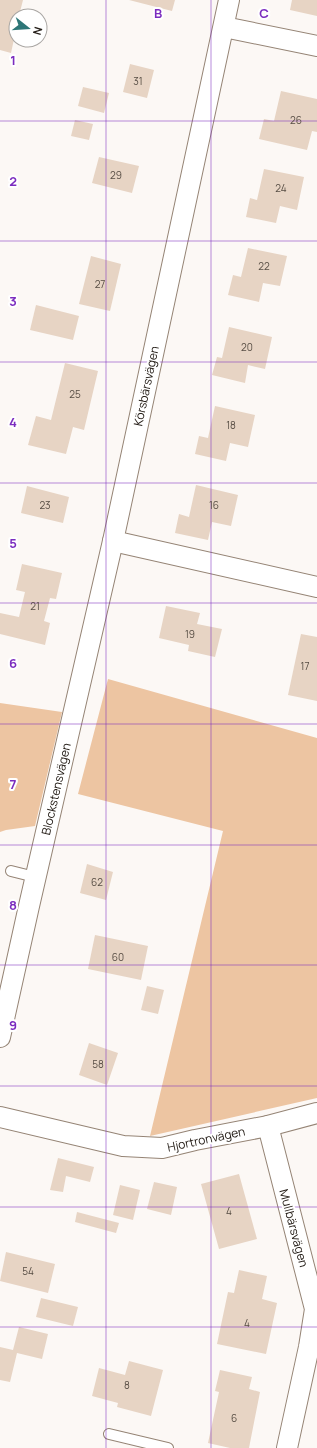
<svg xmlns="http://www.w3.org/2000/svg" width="317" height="1448" viewBox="0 0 317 1448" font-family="Manrope,sans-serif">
<rect width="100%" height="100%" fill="#fcf8f5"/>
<g fill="#edc5a2">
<path d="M108 679 317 738V1098L150 1136 223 831 78 794Z"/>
<path d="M0 703 62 712 35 826 6 830 0 832Z"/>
</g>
<g fill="#e7d4c4">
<path d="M0 0H23L19 16H16V30L11 53 0 50Z"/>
<path d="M129 0H175L172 11Z"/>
<path d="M292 0H317V16L290 10Z"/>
<path d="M130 64 154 70 147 98 123 92Z"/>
<path d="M83 87 109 93 104 113 78 106Z"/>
<path d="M281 91 317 99V132L312 131 307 150 259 139 264 119 274 121Z"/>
<path d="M75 120 93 124 89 140 71 136Z"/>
<path d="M99 157 139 166 132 193 92 183Z"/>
<path d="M264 169 304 177 297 210 280 206 276 223 246 217 250 198 257 200Z"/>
<path d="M248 248 287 256 280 286 263 283 259 302 228 295 233 275 241 277Z"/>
<path d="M91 256 121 264 110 311 79 304Z"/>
<path d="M36 305 79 316 73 340 30 330Z"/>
<path d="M229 327 272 337 265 369 248 365 245 383 212 375 217 357 222 358Z"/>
<path d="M65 363 98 371 84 430 73 427 66 454 28 445 36 416 51 420Z"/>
<path d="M215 406 255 415 248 447 230 443 226 461 195 454 199 436 208 438Z"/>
<path d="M196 485 238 495 231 526 212 522 208 540 175 533 179 514 189 517Z"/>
<path d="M27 486 69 497 63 523 21 513Z"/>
<path d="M22 564 62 573 56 599 50 598 44 621 50 623 45 645 0 634V613L19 617 25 592 16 590Z"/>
<path d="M166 606 200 613 197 624 222 629 215 657 188 651 189 645 159 638Z"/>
<path d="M301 634 317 637V701L288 695Z"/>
<path d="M87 864 113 872 106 900 80 893Z"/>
<path d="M95 935 148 946 141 980 88 969Z"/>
<path d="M147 986 164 990 158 1014 141 1010Z"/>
<path d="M89 1043 118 1053 107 1085 79 1075Z"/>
<path d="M58 1158 94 1167 90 1182 66 1176 63 1192 50 1190Z"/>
<path d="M239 1174 257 1239 219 1249 201 1184Z"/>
<path d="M154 1182 177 1187 171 1215 147 1209Z"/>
<path d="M120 1185 140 1190 133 1220 113 1215Z"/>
<path d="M77 1212 119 1223 116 1233 75 1222Z"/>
<path d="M6 1252 55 1264 48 1293 0 1281Z"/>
<path d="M239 1270 267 1276 262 1299 277 1303 266 1354 217 1344 228 1292 234 1293Z"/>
<path d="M41 1298 78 1307 73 1326 36 1317Z"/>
<path d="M19 1327 48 1334 42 1359 17 1353 10 1382 0 1380V1347L13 1350Z"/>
<path d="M129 1361 163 1370 151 1416 117 1407 118 1403 92 1396 99 1368 125 1375Z"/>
<path d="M220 1370 252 1377 249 1389 260 1392 249 1448H230L208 1443 219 1392 215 1391Z"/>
</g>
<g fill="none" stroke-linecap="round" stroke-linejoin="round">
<defs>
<g id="service">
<path d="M11 871 35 877"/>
<path d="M109 1434 168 1448"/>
</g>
<g id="minor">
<path d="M229 0 113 541 317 587"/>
<path d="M224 27 317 46"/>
<path d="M0 1037 29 906 113 541"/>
<path d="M0 1117 123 1146 162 1148 195 1140 268 1126 317 1113"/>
<path d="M268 1126 315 1309 309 1347 287 1448"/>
</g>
</defs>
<use href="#service" stroke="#958475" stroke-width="12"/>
<use href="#minor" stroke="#958475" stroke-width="22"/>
<use href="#service" stroke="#fff" stroke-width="10"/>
<use href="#minor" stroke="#fff" stroke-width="20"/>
</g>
<path fill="none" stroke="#7b2cbf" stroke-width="1" stroke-opacity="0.55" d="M106 0V1448M211 0V1448M0 121H317M0 241H317M0 362H317M0 483H317M0 603H317M0 724H317M0 845H317M0 965H317M0 1086H317M0 1207H317M0 1327H317"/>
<g text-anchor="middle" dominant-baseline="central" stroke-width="4" stroke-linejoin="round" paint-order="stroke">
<g font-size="10" fill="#574d44">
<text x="138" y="81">31</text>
<text x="296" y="120">26</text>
<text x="116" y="175">29</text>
<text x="281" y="188">24</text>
<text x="264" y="266">22</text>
<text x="100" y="284">27</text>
<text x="247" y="347">20</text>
<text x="75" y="394">25</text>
<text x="231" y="425">18</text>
<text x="45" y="505">23</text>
<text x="214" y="505">16</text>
<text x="35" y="606">21</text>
<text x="190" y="634">19</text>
<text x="305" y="666">17</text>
<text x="97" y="882">62</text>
<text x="118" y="957">60</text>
<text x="98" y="1064">58</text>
<text x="229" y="1211">4</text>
<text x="28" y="1271">54</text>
<text x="247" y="1323">4</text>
<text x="127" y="1385">8</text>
<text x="234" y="1418">6</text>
</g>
<g font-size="12" fill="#27201a" stroke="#fff">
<text transform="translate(146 386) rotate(-78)">Körsbärsvägen</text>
<text transform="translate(56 789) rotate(-77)">Blockstensvägen</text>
<text transform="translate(206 1139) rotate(-12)">Hjortronvägen</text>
<text transform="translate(294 1228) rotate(75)">Mullbärsvägen</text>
</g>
</g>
<g font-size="13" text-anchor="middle" font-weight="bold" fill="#7b2cbf" stroke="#fff" stroke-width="4" stroke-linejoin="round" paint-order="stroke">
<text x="158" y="18">B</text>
<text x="264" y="18">C</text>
<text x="13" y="65">1</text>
<text x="13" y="186">2</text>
<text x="13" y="306">3</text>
<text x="13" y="427">4</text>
<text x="13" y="548">5</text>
<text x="13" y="668">6</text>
<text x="13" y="789">7</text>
<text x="13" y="910">8</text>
<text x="13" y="1030">9</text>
</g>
<g transform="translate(28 28) rotate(107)"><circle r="19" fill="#ffffff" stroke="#a9a6a3"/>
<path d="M0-3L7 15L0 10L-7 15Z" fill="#2d7677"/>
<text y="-6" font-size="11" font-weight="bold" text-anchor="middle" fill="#27201a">N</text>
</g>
</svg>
